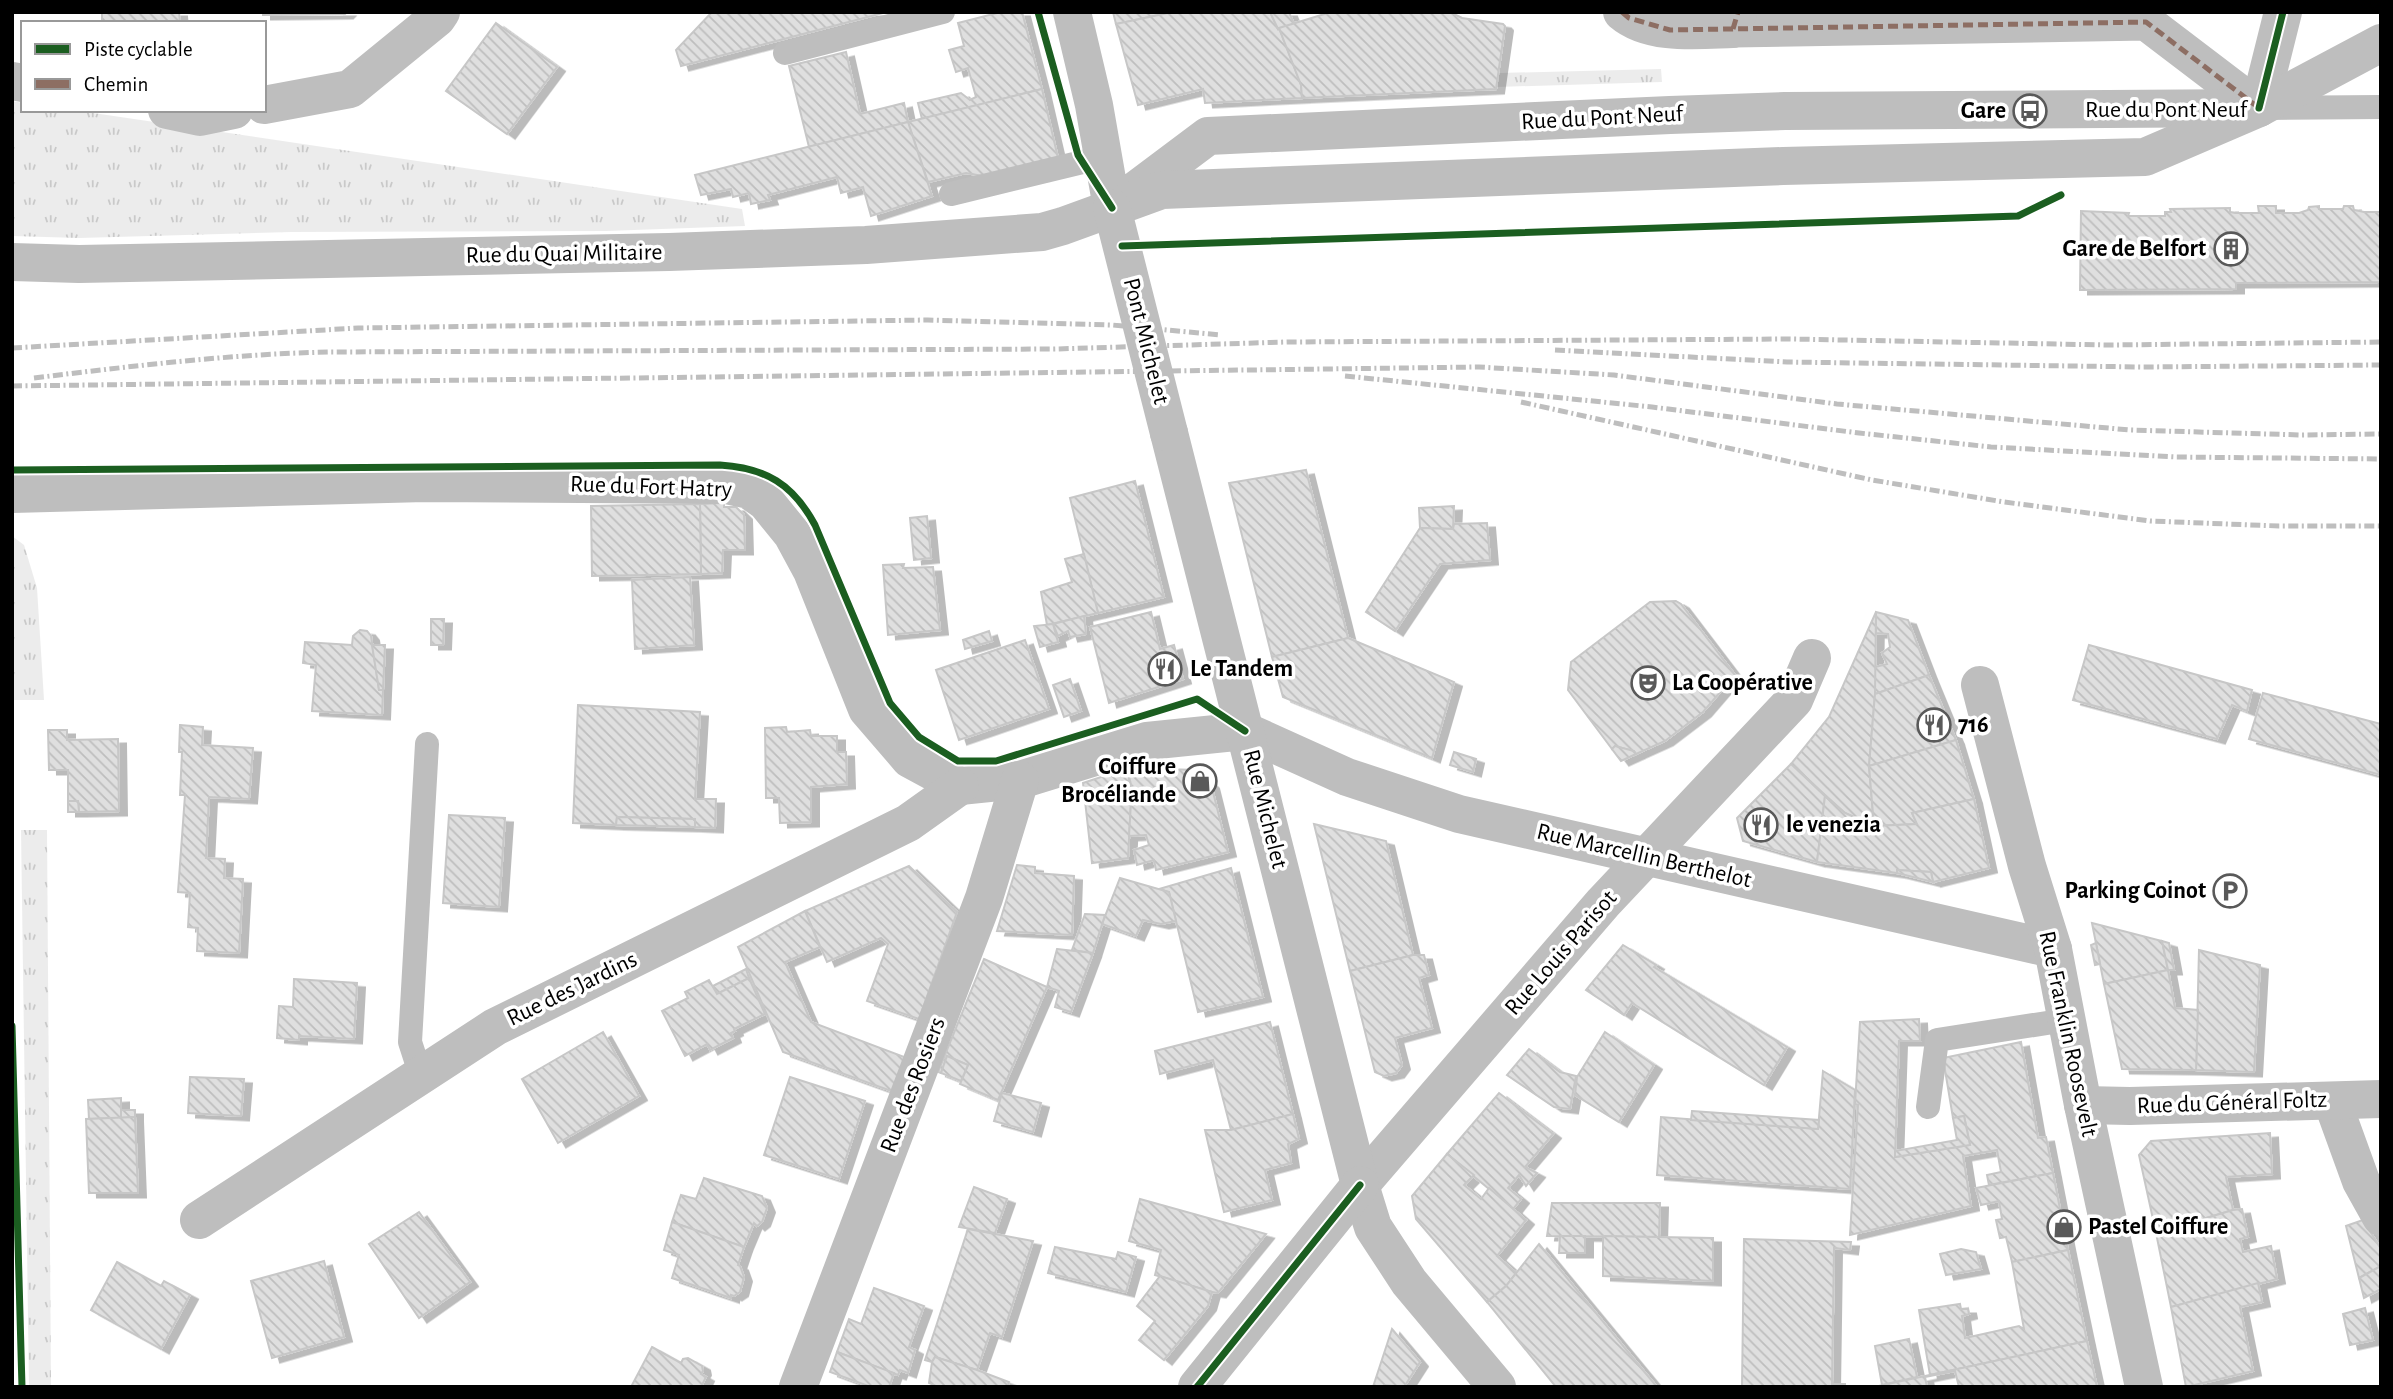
<svg xmlns="http://www.w3.org/2000/svg" width="2393" height="1399" viewBox="0 0 2393 1399" font-family="'Alegreya Sans',sans-serif">
<defs>
<pattern id="grass-tufts" width="24" height="20" patternUnits="userSpaceOnUse" patternTransform="scale(1.75)"><rect width="24" height="20" fill="#ececec"/><path d="M3 7l-1-3M5 7V3M7 7l1-3M15 17l-1-3M17 17v-4M19 17l1-3" fill="none" stroke="#c9c9c9"/></pattern>
<pattern id="building-back-hatch" width="6" height="6" patternUnits="userSpaceOnUse" patternTransform="scale(1.75)"><rect width="6" height="6" fill="#dfdfdf"/><path d="M-1 5l2 2M0 0l6 6M5-1l2 2" fill="none" stroke="#bebebe"/></pattern>
<filter id="shadow"><feDropShadow dx="8" dy="4.5" stdDeviation="0" flood-color="#0004"/></filter>
</defs>
<rect width="100%" height="100%" fill="#fff"/>
<g fill="url(#grass-tufts)">
<path d="M1661 69 1662 82 1497 87 1499 73Z"/>
<path d="M12 101 23 103V110H73L742 209 745 226 606 231 291 232 79 238 12 236Z"/>
<path d="M12 536 24 545 37 588 44 700H12Z"/>
<path d="M21 830H47L51 1387H29Z"/>
</g>
<g fill="url(#building-back-hatch)" stroke="#c7c7c7" stroke-width="2" filter="url(#shadow)">
<path d="M102 12H179L180 23H102Z"/>
<path d="M263 12H347L345 14 263 15Z"/>
<path d="M712 12H883V13L681 66 676 50Z"/>
<path d="M1001 12H1022L1042 89 922 119 918 103 961 93 970 100 976 97 968 68 956 72 949 50 964 46 958 23Z"/>
<path d="M1113 12H1173L1116 24Z"/>
<path d="M1173 12H1270L1278 29 1279 28 1301 85 1302 98 1205 103 1203 89 1138 105 1116 24Z"/>
<path d="M1270 12H1289L1294 24 1278 29Z"/>
<path d="M1331 12H1450L1462 18 1503 24 1505 26 1496 89 1302 98 1301 85 1279 28Z"/>
<path d="M496 23 557 67 507 134 446 91Z"/>
<path d="M846 52 860 114 904 103 908 122 809 147 789 66Z"/>
<path d="M1042 89 1058 158 983 176 966 173 928 182 908 122Z"/>
<path d="M908 122 932 196 871 216 863 187 841 193 837 177 768 195 770 200 751 204 749 193 733 197 731 189 701 195 695 175Z"/>
<path d="M2258 206H2276V213H2299L2308 210 2309 207 2319 206V209H2343L2344 206H2353L2354 210 2364 212H2381V282L2236 283V289L2080 290 2081 211 2129 213 2128 216H2165V212H2171L2170 209 2230 208V212L2235 213H2259Z"/>
<path d="M1306 470 1348 638 1272 657 1229 483Z"/>
<path d="M1135 481 1164 597 1098 613 1070 498Z"/>
<path d="M724 503V507H736L744 515 745 550H723L722 573 701 574 700 504Z"/>
<path d="M700 504 701 574 592 576 591 506Z"/>
<path d="M1454 506 1453 529 1420 528 1419 508Z"/>
<path d="M927 516 931 558 914 560 910 518Z"/>
<path d="M1487 523 1490 560 1440 564 1395 631 1366 612 1420 528 1453 529 1454 524Z"/>
<path d="M1084 554 1098 613 1047 625 1041 592 1072 582 1065 559Z"/>
<path d="M904 564 903 568 933 567 940 630 888 635 883 565Z"/>
<path d="M690 577 694 645 635 649 632 580Z"/>
<path d="M1676 601 1681 604 1735 675 1703 712 1665 741 1636 754 1634 751 1615 746 1612 749 1568 690 1571 662 1650 602Z"/>
<path d="M1151 612 1160 649 1174 645 1183 679 1109 703 1090 627Z"/>
<path d="M1876 612 1908 620 1929 675 1875 694V667L1887 664 1882 653 1890 647 1888 634 1876 633Z"/>
<path d="M1876 612 1875 694 1869 766 1874 826 1845 813 1791 764 1829 717Z"/>
<path d="M1084 616 1086 634 1070 637 1068 631 1058 636 1053 624Z"/>
<path d="M431 619H444L443 645H431Z"/>
<path d="M1053 624 1058 642 1040 647 1034 626Z"/>
<path d="M360 630 367 631 371 636 379 690H383L382 715 312 711 316 665 303 663 305 642 352 645 353 636Z"/>
<path d="M989 631 992 641 965 649 963 640Z"/>
<path d="M1348 638 1454 682 1432 758 1283 697 1272 657Z"/>
<path d="M1025 640 1049 709 959 740 936 670Z"/>
<path d="M372 645H385L383 690H379Z"/>
<path d="M2089 645 2252 690 2247 711 2232 705 2217 739 2073 700Z"/>
<path d="M1929 675 1956 740 1869 766 1875 694Z"/>
<path d="M1070 679 1081 711 1064 717 1053 685Z"/>
<path d="M2263 693 2381 724V775L2249 739Z"/>
<path d="M578 705 700 712 695 799H716L715 828 695 827V819L617 817 616 825 573 823Z"/>
<path d="M180 725 203 727 202 745 253 748 249 799 209 797 206 858 225 859 224 878 243 879 239 953 197 951 198 928 188 927 190 893 178 892 185 795H180L182 752H179Z"/>
<path d="M786 727 787 732 810 730 811 736H837V752H846L847 784 811 787V822L780 823 779 798H766L765 728Z"/>
<path d="M48 730H67V740L118 739 119 811 79 812 78 801H68V770H49Z"/>
<path d="M1956 740 1974 799 1912 813 1917 824 1874 826 1869 766Z"/>
<path d="M1615 746 1634 751 1636 754 1621 761 1612 749Z"/>
<path d="M1454 752 1476 759 1473 772 1450 765Z"/>
<path d="M1791 764 1825 796 1817 862 1743 841 1737 818Z"/>
<path d="M1128 768 1131 802 1128 858 1092 863 1083 783Z"/>
<path d="M1133 768 1196 770 1211 784 1228 852 1156 870 1154 860 1137 865 1134 850 1149 845 1146 835 1129 836 1131 802H1135L1128 772Z"/>
<path d="M1825 796 1845 813 1874 826 1917 824 1912 813 1974 799 1989 868 1933 882 1931 872 1897 870V873L1817 862Z"/>
<path d="M68 801H78L79 812H68Z"/>
<path d="M449 815 505 818 499 907 443 903Z"/>
<path d="M617 817 695 819V827L616 825Z"/>
<path d="M1314 824 1386 841 1413 955 1350 971Z"/>
<path d="M1017 865 1035 867V873L1074 876 1072 935 997 931Z"/>
<path d="M909 866 957 912 919 1019 867 1001 888 944 881 938 827 962 805 911Z"/>
<path d="M1231 868 1263 997 1198 1012 1169 892 1159 889Z"/>
<path d="M1897 870 1931 872 1933 882 1897 873Z"/>
<path d="M1120 878 1169 892 1176 921 1161 924 1143 920 1136 936 1102 924Z"/>
<path d="M805 911 820 947 785 962 811 1022 907 1058 894 1092 783 1052 738 947Z"/>
<path d="M1085 914 1105 915 1093 953 1072 950Z"/>
<path d="M2092 923 2162 941 2168 970 2104 984Z"/>
<path d="M2162 941 2169 943 2174 970H2168Z"/>
<path d="M2096 943 2100 964 2095 965 2091 945Z"/>
<path d="M1623 945 1656 965 1654 967 1787 1047 1764 1085 1632 1003 1624 1015 1586 990Z"/>
<path d="M1057 949 1093 953 1071 1012 1055 1007 1059 991 1047 987Z"/>
<path d="M2199 950 2260 965 2254 1072 2196 1070Z"/>
<path d="M1413 955H1424L1429 975 1419 978 1432 1028 1395 1038 1402 1065 1396 1073 1384 1076 1375 1072 1350 971Z"/>
<path d="M984 959 1047 987 998 1100 960 1084 968 1065 947 1056 941 1073 938 1072Z"/>
<path d="M746 969 749 978 717 994 713 986Z"/>
<path d="M2168 970 2175 1008 2198 1010 2196 1070 2122 1069 2104 984Z"/>
<path d="M749 978 765 1014 734 1029 735 1031 731 1033 733 1038 710 1050 707 1044 685 1056 662 1011 688 998 685 992 709 980 717 994Z"/>
<path d="M294 979 357 983 354 1039 299 1036V1040L277 1038 279 1006 293 1007Z"/>
<path d="M1919 1019 1920 1041H1899L1895 1157 1970 1145 1964 1116 1953 1118 1943 1058 2021 1042 2038 1138 2046 1137 2053 1173 1989 1185 1987 1175 2001 1172 1997 1150 1963 1156 1971 1206 1850 1235 1858 1105 1855 1104 1860 1022Z"/>
<path d="M1270 1022 1293 1114 1231 1130 1213 1060 1160 1074 1155 1051Z"/>
<path d="M603 1032 639 1096 558 1143 522 1079Z"/>
<path d="M1605 1032 1654 1065 1619 1122 1575 1095 1577 1077Z"/>
<path d="M1529 1049 1560 1072 1576 1076 1570 1109 1554 1107 1507 1075Z"/>
<path d="M947 1056 968 1065 961 1081 941 1073Z"/>
<path d="M1823 1071 1855 1090 1850 1189 1657 1175 1661 1117 1818 1129Z"/>
<path d="M190 1077 244 1079 241 1116 188 1113Z"/>
<path d="M790 1077 865 1101 839 1179 764 1155Z"/>
<path d="M1002 1093 1041 1103 1033 1132 994 1121Z"/>
<path d="M1499 1093 1553 1134 1525 1167 1537 1173 1526 1186 1519 1175 1508 1188 1521 1199 1513 1209 1447 1154Z"/>
<path d="M121 1098V1118L89 1119 88 1100Z"/>
<path d="M121 1110H135V1117L121 1118Z"/>
<path d="M1692 1111 1819 1120 1818 1129 1691 1120Z"/>
<path d="M1293 1114 1299 1139 1288 1144 1291 1163 1265 1170 1272 1200 1224 1212 1205 1130H1231Z"/>
<path d="M1964 1116 1970 1145 1895 1157V1151L1957 1140 1953 1118Z"/>
<path d="M135 1117 138 1193H89L86 1119Z"/>
<path d="M2270 1133 2272 1174 2226 1177 2233 1210 2156 1233 2139 1155 2151 1141Z"/>
<path d="M1447 1154 1474 1175 1464 1185 1481 1199 1489 1188 1526 1220 1497 1256 1516 1273 1506 1286 1487 1302 1416 1219 1412 1196Z"/>
<path d="M2053 1173 2068 1250 2012 1262 2006 1237 2000 1238 1996 1220 2002 1219 1999 1201 1981 1205 1976 1188Z"/>
<path d="M704 1178 762 1196 767 1208 762 1222 757 1226 754 1223 744 1247 672 1222 681 1195 696 1199Z"/>
<path d="M974 1187 1007 1199 995 1233 959 1227Z"/>
<path d="M1140 1199 1266 1234 1218 1293 1212 1292 1155 1275 1161 1250 1129 1241Z"/>
<path d="M1552 1203H1660L1659 1237 1547 1236Z"/>
<path d="M2242 1209 2248 1237 2240 1239 2243 1252 2271 1246 2277 1279 2171 1307 2156 1233 2233 1210Z"/>
<path d="M419 1212 470 1282 419 1318 369 1244Z"/>
<path d="M2363 1220 2381 1249V1266L2359 1278 2346 1226Z"/>
<path d="M672 1222 744 1247 738 1265 740 1266 744 1277 740 1292 734 1296 731 1295V1298L672 1278 679 1255 664 1250Z"/>
<path d="M968 1229 1033 1241 1002 1337 990 1333 977 1370 935 1357 932 1362 925 1360Z"/>
<path d="M1560 1236H1585V1253H1559Z"/>
<path d="M1603 1236 1713 1238V1281L1603 1276Z"/>
<path d="M1744 1239 1851 1242 1850 1250 1834 1248 1832 1384H1845V1387H1742Z"/>
<path d="M1539 1244 1657 1387H1556L1487 1302 1506 1286Z"/>
<path d="M1055 1247 1116 1259 1118 1252 1136 1257 1126 1292 1048 1273Z"/>
<path d="M1961 1249 1976 1252 1981 1269 1946 1275 1940 1254Z"/>
<path d="M2068 1250 2087 1341 1930 1375 1919 1310 1960 1304 1961 1309H1968L1969 1314 1962 1316 1965 1338 2019 1326 2024 1329 2012 1262Z"/>
<path d="M324 1261 344 1337 272 1358 251 1281Z"/>
<path d="M117 1262 161 1286 164 1281 190 1295 161 1349 91 1310Z"/>
<path d="M2381 1266V1289L2364 1298 2359 1278Z"/>
<path d="M1160 1276 1212 1292 1208 1306 1164 1360 1139 1340 1155 1321 1137 1306Z"/>
<path d="M2258 1283 2262 1302 2240 1307 2253 1371 2186 1387 2171 1307Z"/>
<path d="M874 1288 924 1306 909 1347 915 1350 908 1373 900 1370 898 1375 837 1352 849 1319 861 1324Z"/>
<path d="M2365 1308 2373 1340 2350 1345 2343 1314Z"/>
<path d="M1392 1329 1420 1362 1404 1387 1384 1385 1383 1387H1373Z"/>
<path d="M1909 1339 1917 1377 1882 1385 1875 1346Z"/>
<path d="M2087 1341 2097 1387H1959L1955 1371 1925 1377 1927 1387H1874Z"/>
<path d="M652 1347 681 1363 683 1359 688 1358 702 1366 703 1371 701 1374 706 1377 701 1387H631Z"/>
<path d="M837 1352 894 1373 889 1387H871L830 1372Z"/>
<path d="M935 1357 977 1370 1009 1382 1007 1387H938L929 1383 932 1362Z"/>
</g>
<g fill="none" stroke-linecap="round" stroke-linejoin="round">
<g stroke="#bebebe" stroke-width="24">
<path d="M785 53 943 12"/>
<path d="M2266 108 2381 107"/>
<path d="M951 194 1103 157"/>
<path d="M421 1076 410 1042 427 744"/>
<path d="M1928 1107 1937 1040 2066 1020"/>
</g>
<path stroke="#bebebe" stroke-width="37" d="M1733 29 2146 22 2259 108"/>
<g stroke="#bebebe" stroke-width="38">
<path d="M1072 12 1094 105 1112 208 1208 136 1670 115 1785 111 2259 108 2283 12"/>
<path d="M1622 12C1650 36 1699 30 1733 29L1738 12"/>
<path d="M12 81 23 83"/>
<path d="M264 105 350 89 437 18 441 12"/>
<path d="M167 110 200 117 234 110"/>
<path d="M12 494 425 483 726 485 749 490 766 502 792 534 812 571 867 709 910 759 960 786 1020 780 1147 741 1245 731 1347 777 1459 814 2053 949"/>
<path d="M1980 685 2027 866 2053 949 2083 1105 2144 1387"/>
<path d="M2332 1101 2361 1181 2381 1217"/>
<path d="M2083 1105 2130 1106 2381 1099"/>
<path d="M1360 1185 1603 903 1794 700 1812 658"/>
<path d="M199 1220 495 1027 908 823 960 786"/>
<path d="M798 1387 984 898 1020 780"/>
</g>
<g stroke="#bebebe" stroke-width="38">
<path d="M12 262 79 264 669 252 866 245 1042 232 1063 226 1162 190 1783 166 2145 157 2259 108 2381 43"/>
<path d="M1169 433 1360 1185 1373 1227 1409 1282 1497 1387"/>
<path d="M1197 1387 1360 1185"/>
</g>
<g stroke="#bebebe" stroke-width="5" stroke-dasharray="10 3.5 2 3.5" stroke-linecap="butt">
<path d="M12 348 358 328 928 320 1112 325 1221 335"/>
<path d="M1555 350 1787 362 2143 367 2381 365"/>
<path d="M1345 376 1652 407 1859 433 1991 447 2176 457 2381 459"/>
<path d="M34 378C133 366 231 354 330 352L1055 349 1287 342 1790 339 2108 345 2381 342"/>
<path d="M12 386 1479 367 1614 375 1837 404 2130 430 2302 435 2381 434"/>
<path d="M1521 402 1872 480 2004 502 2150 521 2279 526H2381"/>
</g>
<path stroke="#bebebe" stroke-width="38" d="M1112 208 1169 433"/>
<g stroke="#8d6e63" stroke-width="5" stroke-dasharray="10 5" stroke-linecap="butt">
<path d="M1622 12 1629 18 1670 30 2146 22 2259 108"/>
<path d="M1733 29 1738 12"/>
</g>
<defs>
<g id="cycleway">
<path d="M1038 12 1078 155 1112 208"/>
<path d="M2259 108 2283 12"/>
<path d="M1122 246 2018 216 2061 195"/>
<path d="M12 470 720 465C766 468 793 484 815 525L890 703 919 737 958 761H996L1197 699 1245 731"/>
<path d="M12 1026 22 1387"/>
<path d="M1197 1387 1360 1185"/>
</g>
</defs>
<use href="#cycleway" stroke="#fff" stroke-width="11"/>
<use href="#cycleway" stroke="#1b5e20" stroke-width="7"/>
</g>
<defs>
<symbol id="bus-ring" viewBox="-11 -11 22 22"><circle r="9.5" fill="#fff" stroke="#595959" stroke-width="1.5"/><path d="M-5-6H5V4H4V6H2V4H-2V6H-4V4H-5ZM-3.5-4V0h7V-4ZM-3.5 1.2v1.5H-2V1.2ZM2 1.2v1.5H3.5V1.2Z" fill="#595959"/></symbol>
<symbol id="building-ring" viewBox="-11 -11 22 22"><circle r="9.5" fill="#fff" stroke="#595959" stroke-width="1.5"/><path d="M-4-6H4V6H1V3H-1V6H-4ZM-2.5-4.3h1.7v1.8h-1.7ZM.8-4.3h1.7v1.8H.8ZM-2.5-1h1.7V.8h-1.7ZM.8-1h1.7V.8H.8Z" fill="#595959"/></symbol>
<symbol id="restaurant-ring" viewBox="-11 -11 22 22"><circle r="9.5" fill="#fff" stroke="#595959" stroke-width="1.5"/><path d="M-5-6h1v4h1v-4h1v4h1v-4h1v5L-1.5 .5V6h-2V.5L-5-1ZM5-6V6H3V1.5H1.5Q1.5-4 5-6Z" fill="#595959"/></symbol>
<symbol id="theatre-ring" viewBox="-11 -11 22 22"><circle r="9.5" fill="#fff" stroke="#595959" stroke-width="1.5"/><path d="M-5-5.5Q0-4 5-5.5V0Q5 5 0 6Q-5 5-5 0ZM-3.3-2.5H-1v1.5H-3.3ZM1-2.5H3.3v1.5H1ZM-2.8 1Q0 5.5 2.8 1Z" fill="#595959"/></symbol>
<symbol id="shop-ring" viewBox="-11 -11 22 22"><circle r="9.5" fill="#fff" stroke="#595959" stroke-width="1.5"/><path d="M-5-2.5h2.3a2.7 3.5 0 0 1 5.4 0H5L5.5 6h-11ZM-1.5-2.5h3a1.5 2.3 0 0 0-3 0Z" fill="#595959"/></symbol>
<symbol id="parking-ring" viewBox="-11 -11 22 22"><circle r="9.5" fill="#fff" stroke="#595959" stroke-width="1.5"/><path d="M-3.5-5.5H1a3.5 3.5 0 0 1 0 7H-1V5.5H-3.5ZM-1-3.4V-.6H.8a1.4 1.4 0 0 0 0-2.8Z" fill="#595959"/></symbol>
</defs>
<g fill-rule="evenodd">
<use href="#bus-ring" x="2011" y="92" width="38" height="38"/>
<use href="#building-ring" x="2212" y="230" width="38" height="38"/>
<use href="#restaurant-ring" x="1146" y="650" width="38" height="38"/>
<use href="#theatre-ring" x="1629" y="664" width="38" height="38"/>
<use href="#restaurant-ring" x="1915" y="706" width="38" height="38"/>
<use href="#shop-ring" x="1181" y="762" width="38" height="38"/>
<use href="#restaurant-ring" x="1742" y="806" width="38" height="38"/>
<use href="#parking-ring" x="2211" y="872" width="38" height="38"/>
<use href="#shop-ring" x="2045" y="1208" width="38" height="38"/>
</g>
<g text-anchor="middle" dominant-baseline="central" stroke-width="7" stroke-linejoin="round" paint-order="stroke">
<g font-size="24" fill="#000" stroke="#fff">
<text x="2166" y="110">Rue du Pont Neuf</text>
<text transform="translate(1602 118) rotate(-3)">Rue du Pont Neuf</text>
<text transform="translate(564 254) rotate(-1)">Rue du Quai Militaire</text>
<text transform="translate(1146 341) rotate(76)">Pont Michelet</text>
<text transform="translate(651 487) rotate(2)">Rue du Fort Hatry</text>
<text transform="translate(1265 809) rotate(76)">Rue Michelet</text>
<text transform="translate(1644 856) rotate(13)">Rue Marcellin Berthelot</text>
<text transform="translate(1561 953) rotate(-49)">Rue Louis Parisot</text>
<text transform="translate(572 989) rotate(-26)">Rue des Jardins</text>
<text transform="translate(2068 1034) rotate(78)">Rue Franklin Roosevelt</text>
<text transform="translate(913 1085) rotate(-69)">Rue des Rosiers</text>
<text transform="translate(2232 1103) rotate(-2)">Rue du Général Foltz</text>
</g>
<g font-size="24" font-weight="bold" fill="#000" stroke="#fff" text-anchor="start">
<text x="2006" y="111" text-anchor="end">Gare</text>
<text x="2206" y="249" text-anchor="end">Gare de Belfort</text>
<text x="1190" y="669">Le Tandem</text>
<text x="1672" y="683">La Coopérative</text>
<text x="1958" y="725">716</text>
<text x="1176" y="767" text-anchor="end">Coiffure<tspan x="1176" dy="28">Brocéliande</tspan></text>
<text x="1786" y="825">le venezia</text>
<text x="2206" y="891" text-anchor="end">Parking Coinot</text>
<text x="2088" y="1227">Pastel Coiffure</text>
</g>
</g>
<rect width="2393" height="1399" fill="none" stroke="#000000" stroke-width="28"/>
<rect x="21" y="21" width="245" height="91" fill="#ffffff" stroke="#999999" stroke-width="2"/>
<rect x="35" y="44" width="35" height="10" fill="#1b5e20" stroke="#999999" stroke-width="2"/>
<text x="84" y="56" font-size="21" fill="#000000">Piste cyclable</text>
<rect x="35" y="79" width="35" height="10" fill="#8d6e63" stroke="#999999" stroke-width="2"/>
<text x="84" y="91" font-size="21" fill="#000000">Chemin</text>
</svg>
